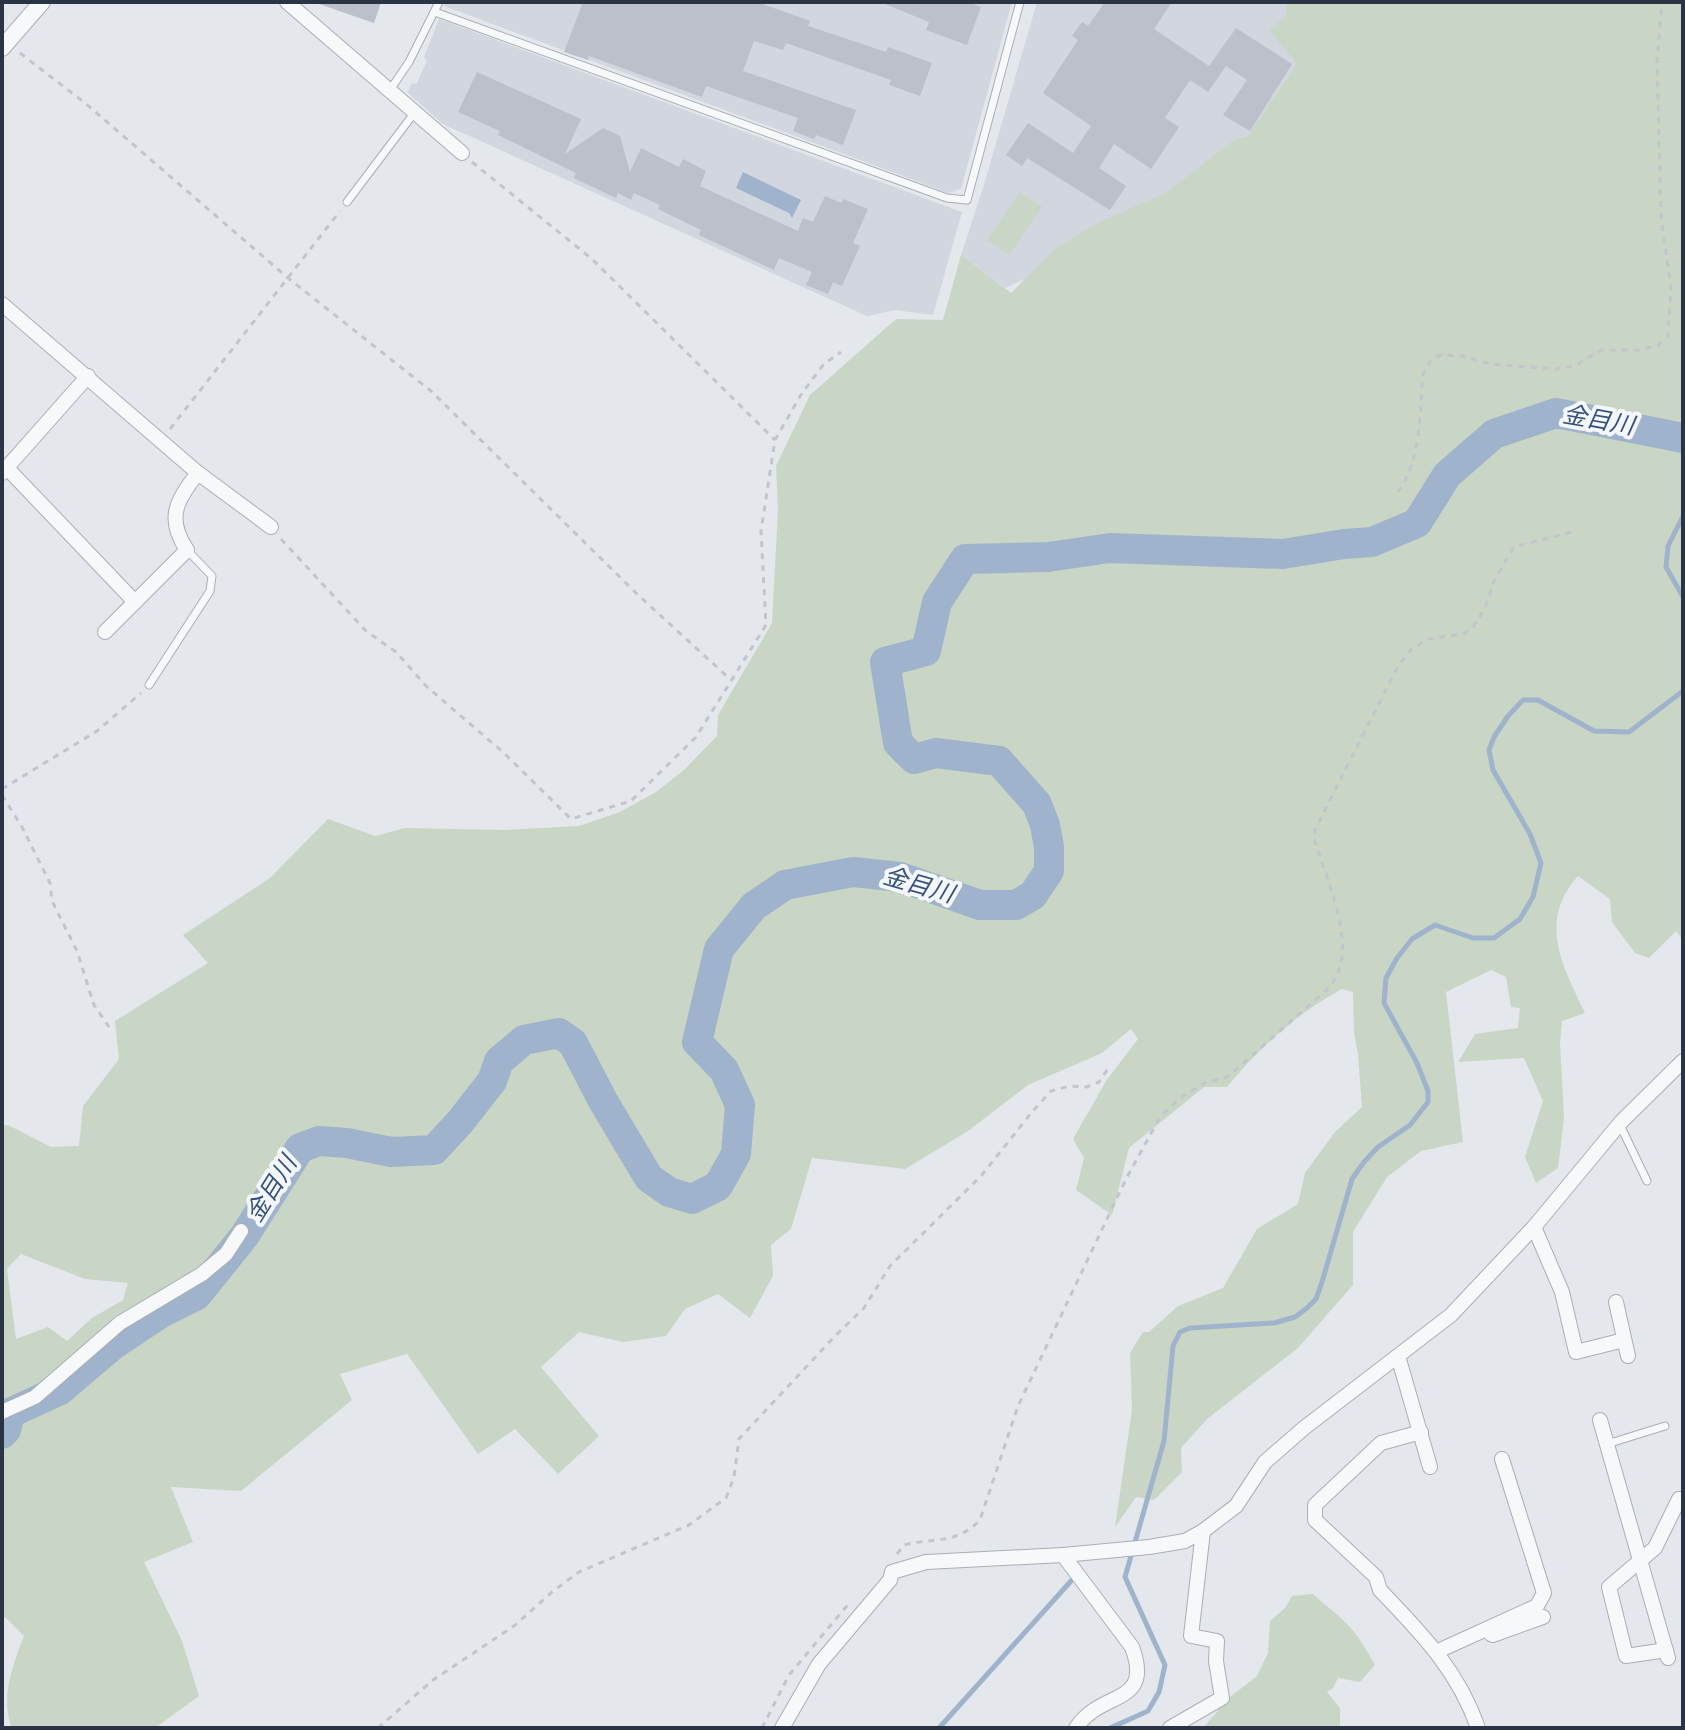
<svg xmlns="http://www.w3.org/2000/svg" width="1685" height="1730" viewBox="0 0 1685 1730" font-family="Overpass,'Noto Sans JP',sans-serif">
<rect width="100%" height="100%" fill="#e4e7ec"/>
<g fill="#d2d6de">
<path d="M446 2H1012L961 189 949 193 444 6Z"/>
<path d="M1037 2H1311L1320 81 1205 196 1005 288 961 255 983 188Z"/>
<path d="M439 19 962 212 933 315 895 310 867 316 443 124 408 93 411 84 417 83 427 61 424 57Z"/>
</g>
<g fill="#c9d6c5" fill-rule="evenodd">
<path d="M1286 2H1683V941L1676 931 1649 958 1635 953 1612 922 1610 899 1578 876C1537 922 1563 966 1585 1013L1562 1021 1560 1043 1564 1118 1558 1168 1536 1183 1525 1157 1543 1101 1524 1058 1458 1062 1475 1034 1518 1028 1520 1008 1511 1007 1506 977 1491 970 1446 992 1463 1142 1421 1151 1387 1177 1353 1232V1285L1298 1348 1207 1419 1181 1448 1182 1472 1154 1500 1136 1497 1115 1527 1132 1410 1130 1353 1143 1332H1149L1178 1306 1223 1288 1257 1229 1298 1204 1305 1173 1335 1132 1362 1107 1358 1054 1354 1033 1353 992 1342 989C1298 1012 1258 1049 1227 1087H1204L1129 1148 1112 1215 1076 1190 1084 1158 1073 1139 1106 1081 1138 1039 1131 1029 1102 1053 1028 1085 968 1131 905 1169 812 1158 791 1229 771 1245 773 1276 750 1318 718 1294 685 1309 666 1336 623 1342 579 1332 541 1367 599 1436 558 1474 515 1429 478 1454 407 1354 340 1374 352 1400 241 1491 171 1487 193 1542 144 1562 182 1641 199 1696 155 1728H12C0 1700 12 1666 24 1636L5 1617 2 1620V1125H8L51 1147 79 1146 83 1106 119 1059 115 1021 208 963 183 935 270 878 328 819 375 836 405 828 505 830 579 826 620 812 656 792 684 770 717 736 718 715 772 623 778 509 776 466 810 395 896 319 943 320 961 255 1011 293 1056 248 1094 225 1167 192 1234 140 1248 136 1297 64 1269 30 1287 15ZM21 1254 85 1279 128 1283 123 1300 92 1318 67 1341 48 1327 16 1339 7 1269Z"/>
<path d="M1020 192 1042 207 1009 255 987 240Z"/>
<path d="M1313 1594C1323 1604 1334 1611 1344 1621 1357 1633 1366 1649 1375 1665L1360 1682 1338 1678 1333 1688 1327 1692 1340 1708V1728H1203L1230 1697 1257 1676 1268 1653 1270 1621 1285 1608 1292 1596Z"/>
</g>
<path fill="#9fb4cc" d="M743 172 801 200 792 218 789 213 736 188Z"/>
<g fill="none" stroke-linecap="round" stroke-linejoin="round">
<g stroke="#9fb4cc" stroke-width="5">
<path d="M1683 516 1668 546 1666 567 1683 597"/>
<path d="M939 1728 1071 1581"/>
<path d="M1110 1728 1148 1711 1159 1692 1165 1665 1125 1577 1164 1441 1173 1346 1180 1332 1190 1328 1274 1323 1295 1317 1307 1308 1316 1299 1322 1282 1352 1179 1364 1162 1378 1147 1410 1125 1428 1102V1091L1417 1063 1384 1003 1386 978 1397 958 1412 939 1435 925 1473 938H1494L1520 919 1533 897 1541 863 1530 834 1493 770 1489 750 1494 737 1508 716 1523 700H1538L1594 731 1629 732 1683 691"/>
</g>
<path stroke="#9fb4cc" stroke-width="30" d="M2 1434 6 1430 10 1413 60 1390 113 1345 161 1313 197 1295 245 1235 300 1148 319 1141 347 1143 391 1152 434 1150 460 1122 492 1081 499 1061 524 1040 559 1033 573 1043 603 1101 649 1178 669 1192 692 1199 718 1186 736 1154 740 1105 724 1070 697 1042 719 949 754 906 785 885 853 872 900 877 980 905H1016L1033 895 1049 871V847L1045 825 1037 804 999 761 936 753 914 759 898 743 885 662 926 651 937 602 965 559 1048 557 1110 548 1283 554 1344 544 1372 542 1417 523 1447 475 1494 434 1556 413 1683 438"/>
</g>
<g fill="#bbc0ca">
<path d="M319 2H381L374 23 319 4Z"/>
<path d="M583 2H757L810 21 808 26 886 52 888 47 932 63 920 96 889 85 891 80 786 43 783 50 754 41 743 71 856 110 843 145 816 135 814 139 793 131 798 118 706 86 702 97 589 56 588 60 564 52Z"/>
<path d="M880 2H967L981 7 967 45 926 30 929 22Z"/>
<path d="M1105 2H1172L1154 29 1209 66 1236 28 1292 64 1250 131 1223 115 1247 80 1226 66 1208 92 1190 80 1165 118 1179 127 1151 169 1114 144 1099 168 1126 186 1110 210 1027 158 1022 166 1006 155 1028 123 1073 153 1091 126 1043 93 1078 40 1072 36 1082 22 1088 26Z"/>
<path d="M477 72 581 119 565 154 603 128 620 136 630 172 641 148 679 167 683 159 706 171 700 186 798 231 803 218 813 222 825 196 841 203 843 199 868 209 853 243 860 246 842 286 833 282 828 294 806 285 812 272 779 258 774 270 699 235 701 230 658 209 660 205 634 193 631 200 618 193 616 198 574 178 576 173 498 135 500 131 458 112Z"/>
</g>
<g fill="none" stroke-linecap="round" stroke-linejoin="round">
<defs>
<g id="service">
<path d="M435 12 947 198 967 200 1020 2"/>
<path d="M390 90 409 62 439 2"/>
<path d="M347 202 415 112"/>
<path d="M149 685 210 591 212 576 187 550"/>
<path d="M1620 1125 1647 1181"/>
<path d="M1607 1444 1665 1426"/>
</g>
<g id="minor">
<path d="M287 2 462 153"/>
<path d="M2 304 198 473 271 527"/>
<path d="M7 468 135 602"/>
<path d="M2 473 88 376"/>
<path d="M105 632 187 550C166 519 176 500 198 473"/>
<path d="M1534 1227 1562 1292 1576 1352 1624 1340"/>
<path d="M1616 1302 1628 1356"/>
<path d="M1398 1356 1430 1467"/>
<path d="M2 1412 35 1397 120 1323 202 1274 226 1254 241 1231"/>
<path d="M1600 1420 1668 1658"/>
<path d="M1421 1432 1381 1443 1315 1505V1520L1376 1577 1380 1590C1421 1633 1458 1670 1478 1728"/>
<path d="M1063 1555 1132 1647C1154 1707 1101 1689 1076 1728"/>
<path d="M1491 1634 1493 1635 1543 1617"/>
<path d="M1666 1650 1626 1656 1609 1587 1655 1548 1679 1499H1683"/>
<path d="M1438 1651 1537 1606 1544 1593 1502 1459"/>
<path d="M782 1728 819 1664 890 1580 892 1572 926 1562 1063 1555 1149 1547 1185 1541 1203 1531 1236 1506 1265 1462 1304 1428 1451 1315 1534 1227 1621 1122 1683 1061"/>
<path d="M1170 1728 1222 1698 1216 1661 1217 1641 1191 1636 1203 1531"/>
</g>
<path id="tertiary" d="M2 48 42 2"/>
</defs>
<use href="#service" stroke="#a9aeb7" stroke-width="9"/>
<use href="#minor" stroke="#a9aeb7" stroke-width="16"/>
<use href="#tertiary" stroke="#a9aeb7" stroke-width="18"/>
<g stroke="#c2c5cb" stroke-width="3" stroke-dasharray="6 6" stroke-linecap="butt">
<path d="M20 53 85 103 288 278 431 391 637 594 731 680"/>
<path d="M472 162 592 259 775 440"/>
<path d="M170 429 340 211"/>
<path d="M1398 492C1421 461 1420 412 1423 374L1430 362 1440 355 1463 356 1490 364 1556 369 1574 366 1602 350H1640L1658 345 1668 336 1671 287 1661 218 1657 61 1662 2"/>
<path d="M281 539 366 631 396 652 426 686 504 753 571 819 631 801 696 737 766 625 761 531 775 440 802 393 824 364 841 352"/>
<path d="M2 789 97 731 141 693"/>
<path d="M2 795 22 827 50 883 52 901 77 951 94 1005 109 1027"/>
<path d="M897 1554 904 1545C935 1537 956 1545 980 1520L1018 1406 1126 1179 1160 1117 1183 1096 1205 1083 1225 1078 1232 1073 1330 987C1333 982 1337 976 1339 970 1352 934 1325 874 1314 839L1315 830 1398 666 1411 650 1427 639 1464 634 1474 626 1485 608 1494 581 1514 547 1575 531"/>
<path d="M378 1728 433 1680 514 1626 552 1592 579 1572 689 1525 726 1498 734 1477 739 1439 835 1336 864 1308 890 1266 981 1176 1032 1112 1051 1091 1070 1086 1086 1087 1099 1082 1109 1067"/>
<path d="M762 1728 789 1675 851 1601"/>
</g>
<use href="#service" stroke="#f7f8fa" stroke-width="7"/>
<use href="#minor" stroke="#f7f8fa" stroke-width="14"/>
<use href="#tertiary" stroke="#f7f8fa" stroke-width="16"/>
</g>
<g text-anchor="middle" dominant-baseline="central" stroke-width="8" stroke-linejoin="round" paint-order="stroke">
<g font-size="24" font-style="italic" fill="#34527a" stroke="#f4f6f9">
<text transform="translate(1598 422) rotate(10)">金目川</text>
<text transform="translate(918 887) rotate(16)">金目川</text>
<text transform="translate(273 1190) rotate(-58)">金目川</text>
</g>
</g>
<rect width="1685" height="1730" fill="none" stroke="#2b3445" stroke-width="8"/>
</svg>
